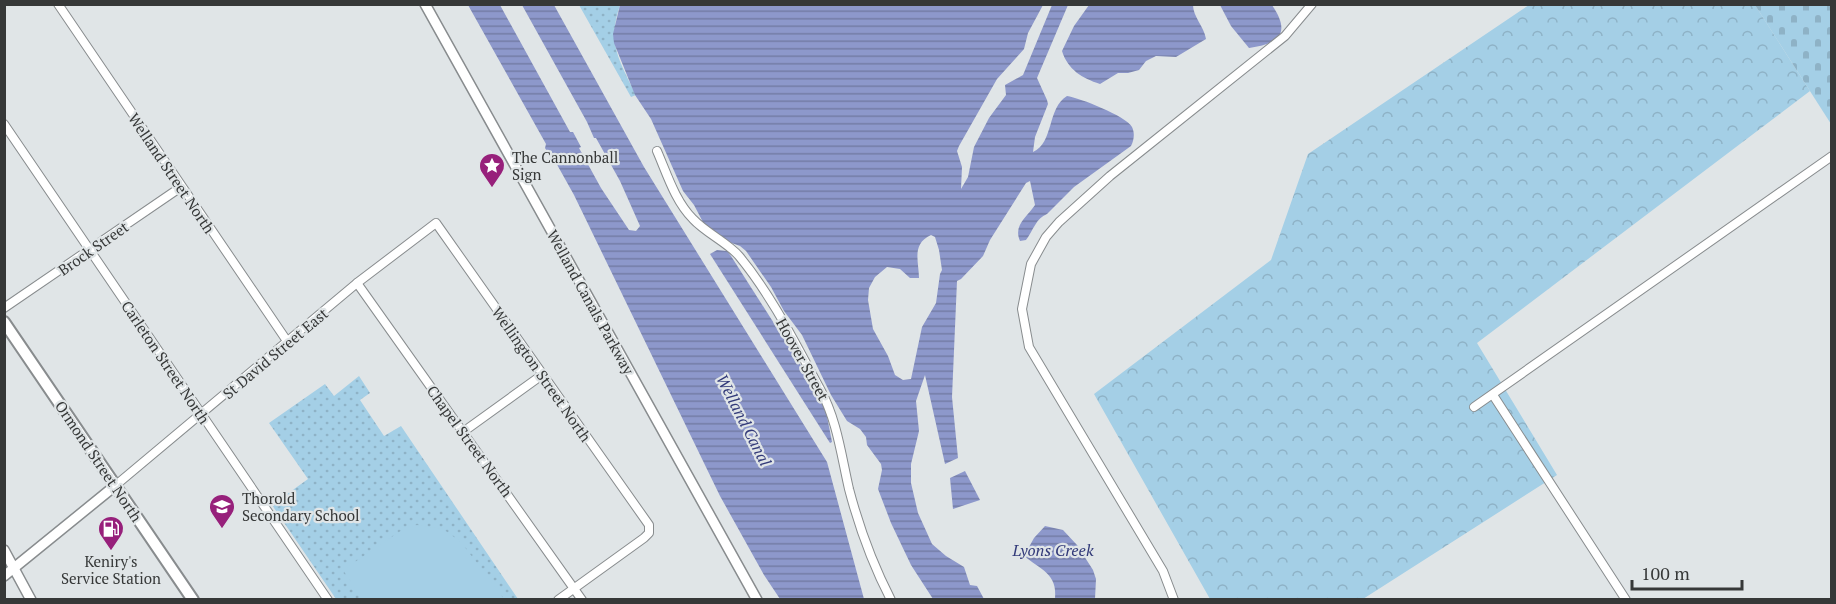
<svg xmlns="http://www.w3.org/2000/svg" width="1836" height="604" viewBox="0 0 1836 604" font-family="'PT Serif',serif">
<defs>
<pattern id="green-dots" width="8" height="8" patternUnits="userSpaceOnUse" patternTransform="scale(1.5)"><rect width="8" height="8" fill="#a4cfe6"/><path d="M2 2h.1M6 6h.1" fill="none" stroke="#8eb2c6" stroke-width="1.8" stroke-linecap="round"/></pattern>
<pattern id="forest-crowns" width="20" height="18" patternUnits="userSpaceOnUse" patternTransform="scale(1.5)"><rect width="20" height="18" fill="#a4cfe6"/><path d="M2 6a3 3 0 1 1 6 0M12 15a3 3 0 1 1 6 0" fill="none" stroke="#8eb2c6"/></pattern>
<pattern id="cemetery-stones" width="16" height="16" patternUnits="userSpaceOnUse" patternTransform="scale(1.5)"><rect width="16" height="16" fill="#a4cfe6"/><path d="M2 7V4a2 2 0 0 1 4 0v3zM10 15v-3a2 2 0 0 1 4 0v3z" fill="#8eb2c6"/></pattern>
<pattern id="water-rules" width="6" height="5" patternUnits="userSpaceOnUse" patternTransform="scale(1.5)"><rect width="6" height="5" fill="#8d98cb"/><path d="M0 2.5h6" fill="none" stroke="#747da6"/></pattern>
</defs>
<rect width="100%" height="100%" fill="#e0e5e7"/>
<g fill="url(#green-dots)">
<path d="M579 5H620C607 43 619 60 636 95L631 97Z"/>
<path d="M359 376 370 393 360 400 384 436 401 426 518 599H336L272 505 308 479 269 423 325 384 334 396Z"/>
</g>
<path fill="url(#forest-crowns)" d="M1529 5H1755L1810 91 1477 343 1557 475 1363 599H1210L1094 394 1271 260 1308 154Z"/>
<path fill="url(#cemetery-stones)" d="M1755 5H1831V124Z"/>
<path fill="#a4cfe6" d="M417 525 443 529 461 542 504 599H362L343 570 405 528Z"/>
<g fill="url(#water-rules)" fill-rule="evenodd">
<path d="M468 5H500L570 132H573L581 147 579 148 601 188 629 230 636 231 640 226 620 181 596 138H594L587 122 522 5H554L644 167 827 462 864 599H780L764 575 720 496 574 195 555 161H553L545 148 546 144Z"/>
<path d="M620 5H1043L1028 33 1024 49 997 79 959 146 957 151 962 167 961 189 968 177 974 147 989 118 1006 95 1005 85 1023 75 1052 5H1068L1037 78 1047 100 1048 104 1035 137 1033 152C1054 143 1047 108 1067 96 1080 98 1126 116 1132 127 1135 133 1134 140 1131 146L1074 187 1047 214C1036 218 1033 231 1026 240L1020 241C1013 225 1027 217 1035 205L1030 181 1026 183 990 240 983 256 961 279 957 281 952 397 958 458 945 464 925 375 916 401 919 431 911 464V483L918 513 932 544 946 556 964 567 970 585 977 586 984 599H933L911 565 891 523 878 489 882 470 881 464 867 445 866 437 860 429 847 421 831 395 802 335 784 311 771 287 746 251 740 246 726 241 705 226 694 205 683 191 651 119 635 95 614 43 613 34ZM931 235 935 237 939 250 942 270 940 274 936 303 922 327 911 379 903 380 895 375 888 356 873 329 868 300 869 288 875 277 887 267 900 269 910 278H919C919 262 911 244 931 235Z"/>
<path d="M1089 5H1193C1193 17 1204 26 1206 39L1176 57 1156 56 1146 61 1139 70 1128 73H1118L1100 84C1082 78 1068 70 1062 51L1074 26Z"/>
<path d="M1220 5H1272C1291 33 1280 44 1249 48L1231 26Z"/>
<path d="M717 250 727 251 731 256 807 375 826 411 832 442 830 443 710 254Z"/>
<path d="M965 471 980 500 953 509 950 478Z"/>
<path d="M1045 526 1063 530 1077 545 1093 570 1096 579 1095 599H1055C1058 574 1040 569 1024 556L1034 538Z"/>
</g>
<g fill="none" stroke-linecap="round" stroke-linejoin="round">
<defs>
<g id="minor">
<path d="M58 4 287 341"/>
<path d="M4 124 328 600"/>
<path d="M657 151C667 174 675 201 693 219 706 233 728 243 739 256 772 296 795 343 820 389 837 420 841 454 849 489 859 527 873 565 891 600"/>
<path d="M357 283 582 600"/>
<path d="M4 308 181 187"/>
<path d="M1493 395 1626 600"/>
<path d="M1474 407 1832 156"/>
<path d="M463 432 542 375"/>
<path d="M116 485 357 283 436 223 649 525V533L644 538 558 600"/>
<path d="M1174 600 1163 571 1029 347 1022 309 1031 264 1046 237 1059 222 1110 176 1285 36 1312 4"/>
</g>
<g id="tertiary">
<path d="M425 4 757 600"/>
<path d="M4 550 31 600"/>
<path d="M4 576 116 485"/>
</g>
<path id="secondary" d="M4 322 193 600"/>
</defs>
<use href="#minor" stroke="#888c8e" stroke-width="10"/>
<use href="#tertiary" stroke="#888c8e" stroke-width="12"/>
<use href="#secondary" stroke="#888c8e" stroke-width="14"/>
<use href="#minor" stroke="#fff" stroke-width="8"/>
<use href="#tertiary" stroke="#fff" stroke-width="9"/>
<use href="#secondary" stroke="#fff" stroke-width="10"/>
</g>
<defs>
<symbol id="sight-pin" viewBox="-11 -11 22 30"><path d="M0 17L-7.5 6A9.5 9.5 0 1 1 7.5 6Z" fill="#97207b" stroke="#e0e5e7"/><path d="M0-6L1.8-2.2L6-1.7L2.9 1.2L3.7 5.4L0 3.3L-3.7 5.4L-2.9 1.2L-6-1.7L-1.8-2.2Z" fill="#fff"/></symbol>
<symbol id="school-pin" viewBox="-11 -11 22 30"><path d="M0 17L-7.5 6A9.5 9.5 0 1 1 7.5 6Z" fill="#97207b" stroke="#e0e5e7"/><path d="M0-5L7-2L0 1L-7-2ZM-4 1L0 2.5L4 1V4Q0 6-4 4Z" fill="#fff"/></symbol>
<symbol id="fuel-pin" viewBox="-11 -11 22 30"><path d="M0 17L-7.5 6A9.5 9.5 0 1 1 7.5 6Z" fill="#97207b" stroke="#e0e5e7"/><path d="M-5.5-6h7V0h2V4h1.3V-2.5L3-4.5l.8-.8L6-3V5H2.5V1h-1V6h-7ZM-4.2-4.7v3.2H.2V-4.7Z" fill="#fff"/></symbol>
</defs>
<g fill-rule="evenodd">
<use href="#sight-pin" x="477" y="151" width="30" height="40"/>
<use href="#school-pin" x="207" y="492" width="30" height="40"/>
<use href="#fuel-pin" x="96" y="514" width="30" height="40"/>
</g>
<g text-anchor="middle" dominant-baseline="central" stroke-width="4.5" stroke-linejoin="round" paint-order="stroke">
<g font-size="15" fill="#363838" stroke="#e0e5e7" text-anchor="start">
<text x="512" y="157">The Cannonball<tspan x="512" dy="17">Sign</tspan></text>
<text x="242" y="498">Thorold<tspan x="242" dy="17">Secondary School</tspan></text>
<text x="111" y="561" text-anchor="middle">Keniry's<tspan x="111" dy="17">Service Station</tspan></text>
</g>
<g font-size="15" fill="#363838" stroke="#e0e5e7">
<text transform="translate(172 173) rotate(56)">Welland Street North</text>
<text transform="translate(93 248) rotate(-35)">Brock Street</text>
<text transform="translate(591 302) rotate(61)">Welland Canals Parkway</text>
<text transform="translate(275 353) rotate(-40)">St David Street East</text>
<text transform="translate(803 359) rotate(61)">Hoover Street</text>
<text transform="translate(166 362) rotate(56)">Carleton Street North</text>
<text transform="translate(542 374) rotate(55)">Wellington Street North</text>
<text transform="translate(470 441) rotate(54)">Chapel Street North</text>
<text transform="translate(99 461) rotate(56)">Ormond Street North</text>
</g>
<g font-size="16" font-style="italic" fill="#323a79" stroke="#e0e5e7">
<text transform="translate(744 420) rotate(63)">Welland Canal</text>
<text x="1053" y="550">Lyons Creek</text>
</g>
</g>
<rect width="1836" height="604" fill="none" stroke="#363838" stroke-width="12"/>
<path d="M1632 580v9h110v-9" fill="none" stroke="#363838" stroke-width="3"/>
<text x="1641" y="580" font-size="18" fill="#363838" stroke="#e0e5e7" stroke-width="4.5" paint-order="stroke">100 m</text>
</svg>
